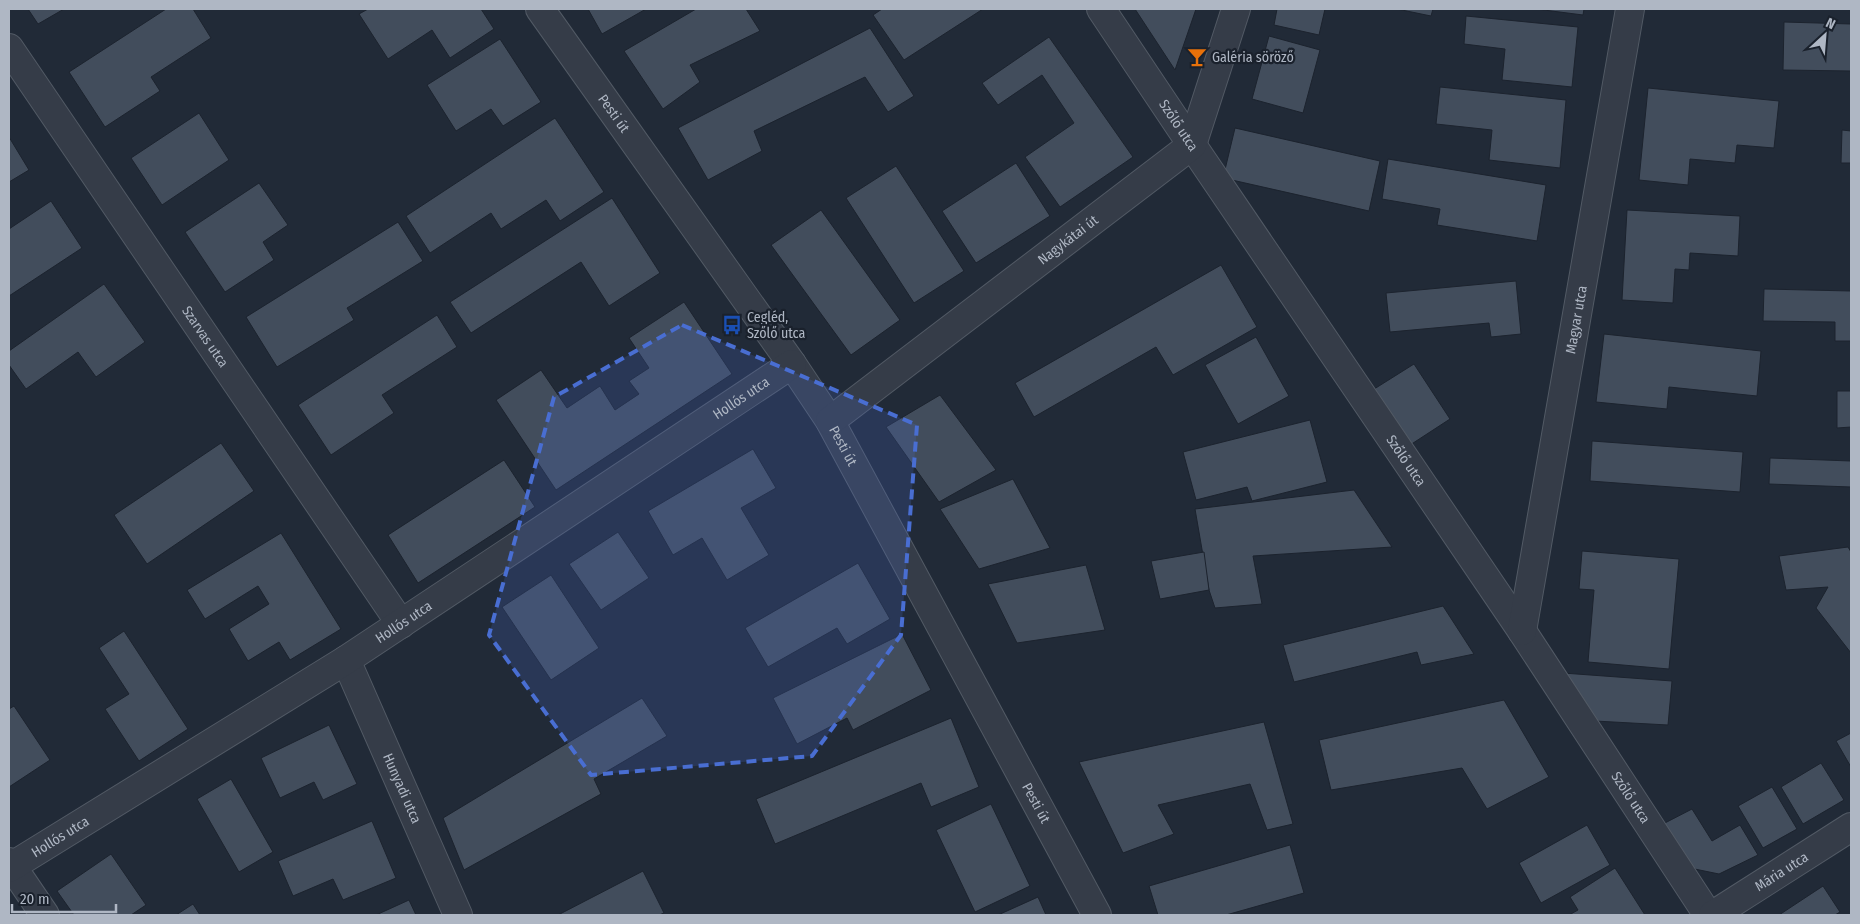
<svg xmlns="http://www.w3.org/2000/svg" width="1860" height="924" viewBox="0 0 1860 924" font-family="'Fira Sans Condensed',sans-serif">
<rect width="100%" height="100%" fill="#212a37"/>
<g fill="#424d5c" stroke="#1c232e">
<path d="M28 9H64L38 24Z"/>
<path d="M166 9H193L211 38 151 77 160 91 105 127 69 72Z"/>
<path d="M368 9H481L494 29 450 58 432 30 388 59 359 14Z"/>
<path d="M588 9H646L602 34Z"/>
<path d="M696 9H746L760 31 690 65 700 82 663 109 624 51Z"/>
<path d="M882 9H983L904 60 873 15Z"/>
<path d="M1135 9H1196L1175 70Z"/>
<path d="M1277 9H1325L1319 35 1274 25Z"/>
<path d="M1397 9H1433L1431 16Z"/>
<path d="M1536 9H1584L1583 15Z"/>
<path d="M1466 16 1578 27 1572 87 1502 80 1505 49 1464 44Z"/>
<path d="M1784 22 1851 24V71L1783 70Z"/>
<path d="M870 28 914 96 888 112 865 77 754 131 762 151 708 180 678 128Z"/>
<path d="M1269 36 1320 50 1303 113 1252 99Z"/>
<path d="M1049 37 1133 157 1060 207 1025 157 1074 123 1042 75 998 105 982 83Z"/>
<path d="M500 39 541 102 503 126 491 109 456 131 427 85Z"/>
<path d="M1440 87 1566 100 1560 168 1489 160 1492 130 1436 124Z"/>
<path d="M1648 88 1779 101 1774 148 1737 145 1735 163 1690 159 1688 185 1639 180Z"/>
<path d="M199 113 229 160 162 205 131 158Z"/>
<path d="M555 118 604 192 560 221 546 200 501 229 491 213 430 253 406 216Z"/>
<path d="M1235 128 1380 161 1369 211 1223 178Z"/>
<path d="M1842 130 1851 131V163H1841Z"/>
<path d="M9 137 29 170 9 182Z"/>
<path d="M1388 159 1546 185 1537 241 1437 225 1440 209 1382 199Z"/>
<path d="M1016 163 1050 216 976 263 942 211Z"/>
<path d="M896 166 964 271 914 303 846 198Z"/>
<path d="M259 183 288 225 263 242 274 260 225 292 185 232Z"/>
<path d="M612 198 660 273 609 306 581 262 471 333 450 302Z"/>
<path d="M51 201 82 248 9 296V229Z"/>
<path d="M821 210 900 320 851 355 771 245Z"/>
<path d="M1627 210 1740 216 1738 256 1690 253 1689 270 1675 269 1673 303 1622 300Z"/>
<path d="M398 222 423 261 347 308 354 320 277 367 246 317Z"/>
<path d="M1221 265 1257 327 1173 375 1156 347 1034 417 1015 383Z"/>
<path d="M1516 281 1521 334 1491 337 1489 323 1390 332 1386 293Z"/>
<path d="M104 284 145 342 96 377 78 352 26 389 9 365V351Z"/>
<path d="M1764 289 1851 291V341H1835V322L1763 321Z"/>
<path d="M684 302 732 374 556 490 496 400 541 370 567 408 600 386 615 410 639 394 629 381 649 368 629 338Z"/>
<path d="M437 315 457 347 382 395 394 413 331 455 298 405Z"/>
<path d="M1604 334 1761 351 1757 396 1669 387 1667 409 1596 402Z"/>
<path d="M1256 337 1289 396 1238 424 1205 365Z"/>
<path d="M1414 364 1450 419 1407 447 1371 391Z"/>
<path d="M1837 391H1851V427L1837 428Z"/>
<path d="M940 395 996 470 939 502 886 427Z"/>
<path d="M1310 420 1327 482 1252 501 1247 487 1196 500 1183 452Z"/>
<path d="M1592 441 1743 452 1740 492 1590 481Z"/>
<path d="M221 443 254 491 147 564 114 515Z"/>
<path d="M753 449 776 488 741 508 769 555 727 580 702 538 673 555 648 511Z"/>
<path d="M1770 458 1851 461V487L1769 484Z"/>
<path d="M504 460 535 507 418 583 388 535Z"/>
<path d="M1013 479 1050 548 979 569 940 509Z"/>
<path d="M1354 490 1392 547 1253 556 1262 604 1215 608 1209 590 1195 509Z"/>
<path d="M618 532 649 578 601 610 569 564Z"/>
<path d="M281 533 341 629 290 660 279 642 248 661 229 629 269 604 258 586 205 619 187 590Z"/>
<path d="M1848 547 1851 552V653L1816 608 1828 587 1786 590 1779 556Z"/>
<path d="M1582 551 1679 559 1669 669 1588 662 1594 590 1579 589Z"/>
<path d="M1204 552 1209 590 1160 599 1151 561Z"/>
<path d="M858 563 890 619 847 644 837 628 768 667 745 628Z"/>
<path d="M1086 565 1105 630 1017 643 988 584Z"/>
<path d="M551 575 599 648 551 680 502 607Z"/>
<path d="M1443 606 1474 654 1421 665 1417 652 1294 682 1283 645Z"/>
<path d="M124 631 188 729 139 761 105 709 129 694 99 648Z"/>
<path d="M902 634 931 690 853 730 847 718 797 744 773 698Z"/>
<path d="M1563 673 1672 681 1668 725 1595 721Z"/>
<path d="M642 698 667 736 594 779 601 794 464 870 443 818Z"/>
<path d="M1504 700 1549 777 1487 809 1462 768 1331 790 1319 740Z"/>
<path d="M14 706 50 760 9 787V709Z"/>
<path d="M951 718 979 787 931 807 921 783 775 844 756 799Z"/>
<path d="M1264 722 1293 824 1267 830 1250 784 1158 805 1174 834 1123 853 1079 762Z"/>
<path d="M329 725 357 784 323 800 314 782 280 798 261 758Z"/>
<path d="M1851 733V767L1836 741Z"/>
<path d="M1821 763 1844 800 1803 824 1781 787Z"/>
<path d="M231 779 273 852 239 872 197 799Z"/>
<path d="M1772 787 1797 829 1763 848 1738 806Z"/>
<path d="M991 804 1030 886 975 912 936 830Z"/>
<path d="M1692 809 1712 841 1740 825 1758 855 1719 874 1685 867 1661 825Z"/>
<path d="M372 821 396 878 343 900 333 879 293 896 278 861Z"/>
<path d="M1587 825 1610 865 1541 903 1519 863Z"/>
<path d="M1290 845 1304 893 1226 915H1158L1149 886Z"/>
<path d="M111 854 146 905 131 915H74L57 891Z"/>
<path d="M1615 868 1645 915H1569L1578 910 1570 897Z"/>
<path d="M643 871 664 913 659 915H558Z"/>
<path d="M1823 886 1840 912 1835 915H1779Z"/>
<path d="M1038 897 1046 915H998Z"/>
<path d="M409 900 416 915H376Z"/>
<path d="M193 904 200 915H176Z"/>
</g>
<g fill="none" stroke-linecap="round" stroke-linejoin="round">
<defs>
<g id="minor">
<path id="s1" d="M540 9 792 364 830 421 1097 915"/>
<path id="s2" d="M1101 9 1192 145 1522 631 1708 915"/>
<path id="s3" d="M9 48 401 624"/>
<path id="s4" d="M830 421 1192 145 1236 9"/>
<path id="s5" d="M1522 631 1630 9"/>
<path id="s6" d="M346 660 458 915"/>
<path d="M9 862 45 915"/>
<path id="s7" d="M9 868 346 660 792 364"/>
<path id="s8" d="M1713 915 1851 827"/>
</g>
</defs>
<use href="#minor" stroke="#525a65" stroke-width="30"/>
<use href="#minor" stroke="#353c48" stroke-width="28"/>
</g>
<path fill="#496ed2" fill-opacity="0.2" stroke="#496ed2" stroke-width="4" stroke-dasharray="10 6" stroke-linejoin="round" d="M682 325 917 425 901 635 812 756 591 775 489 635 554 397Z"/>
<defs>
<symbol id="bar-bare" viewBox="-9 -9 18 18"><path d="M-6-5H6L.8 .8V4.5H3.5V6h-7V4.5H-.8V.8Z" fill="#e8710a" stroke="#1a212c" stroke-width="2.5" paint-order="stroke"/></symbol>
<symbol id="bus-bare" viewBox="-9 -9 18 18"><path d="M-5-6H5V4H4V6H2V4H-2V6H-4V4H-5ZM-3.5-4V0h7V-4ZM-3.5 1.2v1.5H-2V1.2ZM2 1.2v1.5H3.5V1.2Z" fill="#1a4fb4" stroke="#1a212c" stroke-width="2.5" paint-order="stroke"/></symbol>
</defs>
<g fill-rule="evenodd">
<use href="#bar-bare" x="1183" y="43" width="28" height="28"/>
<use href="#bus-bare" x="718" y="311" width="28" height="28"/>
</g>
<g text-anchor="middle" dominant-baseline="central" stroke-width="4.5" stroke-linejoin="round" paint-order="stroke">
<g font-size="14" fill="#afb7c4" stroke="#1a212c" text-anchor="start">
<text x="1212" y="57">Galéria söröző</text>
<text x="747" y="317">Cegléd,<tspan x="747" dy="16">Szőlő utca</tspan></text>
</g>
<g font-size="14" fill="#afb7c4" stroke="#1a212c">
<text stroke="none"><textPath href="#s1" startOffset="128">Pesti út</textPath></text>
<text stroke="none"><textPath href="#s2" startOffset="140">Szőlő utca</textPath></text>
<text stroke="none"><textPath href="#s4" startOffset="299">Nagykátai út</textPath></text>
<text stroke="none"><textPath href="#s5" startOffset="316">Magyar utca</textPath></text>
<text stroke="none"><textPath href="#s3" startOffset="349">Szarvas utca</textPath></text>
<text stroke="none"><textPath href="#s7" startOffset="870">Hollós utca</textPath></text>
<text stroke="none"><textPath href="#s1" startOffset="532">Pesti út</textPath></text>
<text stroke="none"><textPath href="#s2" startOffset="545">Szőlő utca</textPath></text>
<text stroke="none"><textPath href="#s7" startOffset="465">Hollós utca</textPath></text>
<text stroke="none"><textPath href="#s6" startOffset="140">Hunyadi utca</textPath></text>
<text stroke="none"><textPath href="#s2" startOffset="950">Szőlő utca</textPath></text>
<text stroke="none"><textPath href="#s1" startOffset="938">Pesti út</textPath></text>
<text stroke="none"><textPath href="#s7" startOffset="60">Hollós utca</textPath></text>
<text stroke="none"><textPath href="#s8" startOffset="81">Mária utca</textPath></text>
</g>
</g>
<rect width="1860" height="924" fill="none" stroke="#afb7c4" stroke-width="20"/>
<g transform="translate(1825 35) rotate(26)" stroke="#1a212c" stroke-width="4" paint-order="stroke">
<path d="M0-4L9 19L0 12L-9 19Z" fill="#afb7c4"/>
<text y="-8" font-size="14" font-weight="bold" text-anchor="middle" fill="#afb7c4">N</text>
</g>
<path d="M12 904v8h104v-8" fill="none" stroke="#afb7c4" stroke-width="2.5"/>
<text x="20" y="904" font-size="15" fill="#afb7c4" stroke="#1a212c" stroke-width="4" paint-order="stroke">20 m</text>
</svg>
